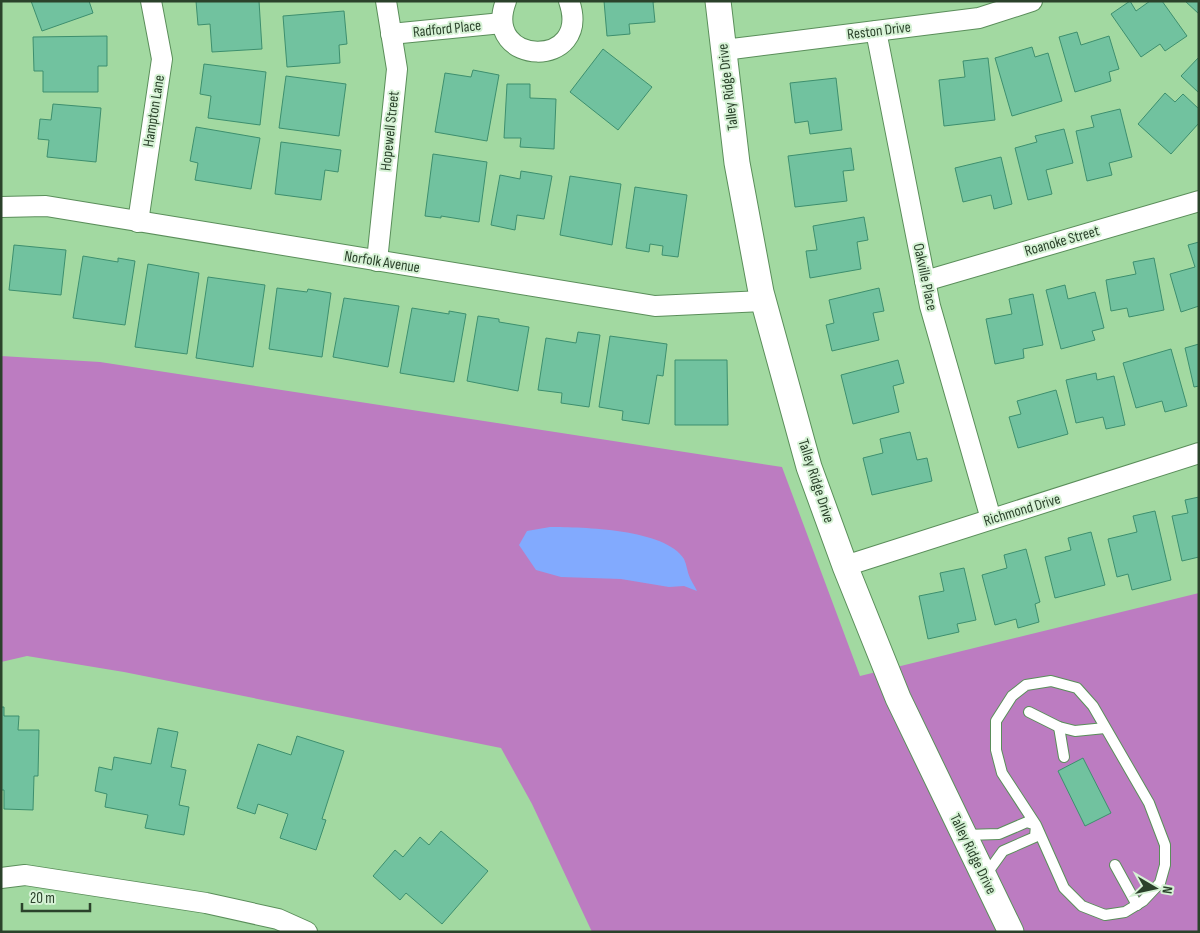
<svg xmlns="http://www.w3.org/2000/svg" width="1200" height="933" viewBox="0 0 1200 933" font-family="'Sofia Sans Condensed',sans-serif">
<rect width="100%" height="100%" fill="#a2d9a1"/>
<path fill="#bc7cc1" d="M1 356 100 362 782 467 860 676 1199 593V932H592L532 804 501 748 124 672 27 656 1 662Z"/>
<path fill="#82aafe" d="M550 527C582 527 666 529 684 559 687 565 687 572 690 578 692 582 695 587 697 591L684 586 669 587 621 579 561 577 536 570 519 545 527 531Z"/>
<g fill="#71c29f" stroke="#3d8f6e">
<path d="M31 1H89L93 13 42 31Z"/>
<path d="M196 1H259L262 49 212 52 210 24 198 25Z"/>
<path d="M604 1H660L653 2 655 22 629 24 630 34 607 36Z"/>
<path d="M1130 1 1136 11 1150 1H1162L1187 36 1165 51 1160 44 1141 57 1111 14Z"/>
<path d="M1185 1H1199V14Z"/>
<path d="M344 11 347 44 339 45 340 63 287 67 283 16Z"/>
<path d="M1077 32 1081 45 1109 36 1119 69 1109 72 1111 81 1075 92 1059 37Z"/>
<path d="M107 36V66H98V92H43V71H34L33 37Z"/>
<path d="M1032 47 1035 57 1048 53 1062 101 1012 116 995 58Z"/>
<path d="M603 49 652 87 618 130 570 92Z"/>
<path d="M1199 57V93L1181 76Z"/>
<path d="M988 58 995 120 944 126 939 80 965 77 963 61Z"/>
<path d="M204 64 266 72 260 125 208 118 211 96 200 94Z"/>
<path d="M473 70 499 75 487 141 435 132 445 73 471 77Z"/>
<path d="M286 76 346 84 339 136 279 128Z"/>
<path d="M836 78 842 130 810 134 808 121 795 123 790 83Z"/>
<path d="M507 84H530V98L556 99 554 149 520 147 521 138H504Z"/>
<path d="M1165 93 1175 102 1183 94 1199 109V123L1171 154 1138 124Z"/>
<path d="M53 104 101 108 96 162 47 157 49 140 38 139 40 119 51 120Z"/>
<path d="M1120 109 1132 157 1109 163 1112 175 1087 181 1076 131 1094 127 1091 116Z"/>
<path d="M196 127 260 138 251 189 195 180 198 163 190 161Z"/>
<path d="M1064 129 1073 163 1046 170 1052 194 1028 200 1015 148 1037 142 1035 136Z"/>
<path d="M281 142 341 150 338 172 325 170 321 200 275 194Z"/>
<path d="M851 148 854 170 843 171 847 201 795 207 788 156Z"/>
<path d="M433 154 487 162 479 222 441 216V218L425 216Z"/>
<path d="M1001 157 1012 204 994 209 991 195 963 202 955 168Z"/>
<path d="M521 171 552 176 544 219 517 215 515 230 491 225 500 175 520 179Z"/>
<path d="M570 176 621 184 612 245 560 235Z"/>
<path d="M635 187 687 195 678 257 662 255 663 246 650 244 649 252 626 248Z"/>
<path d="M864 217 868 240 857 242 861 269 810 278 806 251 817 250 813 226Z"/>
<path d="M1199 242V306L1181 312 1170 274 1195 267 1188 245Z"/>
<path d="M14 245 66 250 61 295 9 290Z"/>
<path d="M83 256 118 262V258L135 261 125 325 73 318Z"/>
<path d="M1154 258 1164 310 1129 317 1127 308 1111 311 1106 280 1136 274 1133 262Z"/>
<path d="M148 264 199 273 187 354 135 347Z"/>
<path d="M208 277 265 285 253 367 196 358Z"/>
<path d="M1065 285 1068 299 1095 292 1104 328 1092 331 1095 340 1061 349 1046 290Z"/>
<path d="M277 288 307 292 308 289 331 293 322 357 269 349Z"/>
<path d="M879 288 884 311 873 313 879 340 832 351 826 325 834 323 829 300Z"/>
<path d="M1033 294 1043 345 1023 349 1024 358 995 364 986 319 1012 314 1009 299Z"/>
<path d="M344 298 399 306 388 367 333 357Z"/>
<path d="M412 308 449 314V311L466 314 454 382 400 373Z"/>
<path d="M478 316 499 319V322L529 327 518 391 467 381Z"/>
<path d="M578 332 600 335 589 407 561 403 562 393 538 390 546 338 576 343Z"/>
<path d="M610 336 667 344 663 376 657 375 649 424 622 420 623 411 599 407Z"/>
<path d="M1199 344V386L1194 387 1185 348Z"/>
<path d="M1171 349 1187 406 1165 412 1162 401 1136 408 1123 363Z"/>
<path d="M675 360H727L728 425H675Z"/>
<path d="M898 360 904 383 893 386 899 412 853 424 841 375Z"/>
<path d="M1096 373 1097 380 1114 376 1125 425 1106 429 1103 417 1076 423 1066 380Z"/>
<path d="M1056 390 1068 434 1018 448 1009 417 1021 414 1017 401Z"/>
<path d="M910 432 917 460 927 458 932 481 872 495 863 458 883 453 880 439Z"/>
<path d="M1199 497V557L1182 561 1172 516 1188 513 1185 500Z"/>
<path d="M1155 511 1171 580 1132 590 1128 574 1117 577 1108 539 1137 532 1133 516Z"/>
<path d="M1091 532 1105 585 1055 598 1045 557 1071 550 1068 538Z"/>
<path d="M1026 549 1040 602 1035 604 1039 622 1018 628 1016 619 995 625 982 575 1007 568 1004 555Z"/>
<path d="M964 568 976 620 957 624 959 632 928 639 919 596 944 591 940 573Z"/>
<path d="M1 707H4V716H19L18 730H39L38 776H34L33 810 4 809V790H1Z"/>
<path d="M158 728 178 732 171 767 186 770 179 805 189 807 184 835 145 828 148 815 105 807 107 794 95 791 99 767 112 770 114 757 151 764Z"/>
<path d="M297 736 344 751 322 819 326 820 316 850 280 838 288 814 258 804 255 814 237 808 258 744 291 755Z"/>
<path d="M1083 758 1111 813 1085 826 1058 771Z"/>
<path d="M441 831 488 871 442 924 406 893 400 900 373 876 395 850 403 857 420 837 429 845Z"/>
</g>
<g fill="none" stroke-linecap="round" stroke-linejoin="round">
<defs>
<g id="service">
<path d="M1029 712 1059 727 1075 731 1105 728"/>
<path d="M1059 727 1064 757"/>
<path d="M965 835 999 834 1027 822 1036 825 1064 888 1082 906 1105 915 1125 912 1143 901 1160 883 1165 865V845L1149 803 1093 706 1077 688 1051 681 1026 685 1012 696 996 721V750L1002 773 1036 825 1035 837 1003 851 985 876"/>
<path d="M1115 865 1137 905"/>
</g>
<g id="minor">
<path d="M506 1C481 67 593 70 569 1"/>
<path d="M876 31 930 306 991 519"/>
<path d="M391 34 502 23"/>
<path d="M724 50 979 18 1032 1"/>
<path d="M1 207 46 206 655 306 763 301"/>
<path d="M138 222 162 59 151 1"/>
<path d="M377 261 397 69 386 1"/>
<path d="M925 281 1199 201"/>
<path d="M845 566 1199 453"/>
<path d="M1 878 25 875 206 903 278 919 307 932"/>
</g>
<path id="tertiary" d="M718 1 737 163 761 292 809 467 845 566 898 698 1011 932"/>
</defs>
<use href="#service" stroke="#5a8e5a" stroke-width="12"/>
<use href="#minor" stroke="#5a8e5a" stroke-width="22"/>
<use href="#tertiary" stroke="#5a8e5a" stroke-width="27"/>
<use href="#service" stroke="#fff" stroke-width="10"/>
<use href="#minor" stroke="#fff" stroke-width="20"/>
<use href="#tertiary" stroke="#fff" stroke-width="25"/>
</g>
<g text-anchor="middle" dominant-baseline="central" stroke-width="4" stroke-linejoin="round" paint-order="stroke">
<g font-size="15" fill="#2b422b" stroke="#d6f2d5">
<text transform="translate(447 29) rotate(-6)">Radford Place</text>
<text transform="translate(879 31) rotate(-7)">Reston Drive</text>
<text transform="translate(728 87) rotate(-97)">Talley Ridge Drive</text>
<text transform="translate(154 111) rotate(-81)">Hampton Lane</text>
<text transform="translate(390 131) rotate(-84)">Hopewell Street</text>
<text transform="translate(1062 241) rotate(-16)">Roanoke Street</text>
<text transform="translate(382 262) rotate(9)">Norfolk Avenue</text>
<text transform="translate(925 277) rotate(78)">Oakville Place</text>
<text transform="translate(816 481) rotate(72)">Talley Ridge Drive</text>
<text transform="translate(1022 510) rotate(-17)">Richmond Drive</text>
<text transform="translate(973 854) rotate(64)">Talley Ridge Drive</text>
</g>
</g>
<rect width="1200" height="933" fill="none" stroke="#2b422b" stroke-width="5"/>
<g transform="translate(1155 888) rotate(99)" stroke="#d6f2d5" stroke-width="4" paint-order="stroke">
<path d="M0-4L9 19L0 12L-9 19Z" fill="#2b422b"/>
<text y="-8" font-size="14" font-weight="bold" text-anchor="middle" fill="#2b422b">N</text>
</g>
<path d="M22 903v8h68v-8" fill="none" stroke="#2b422b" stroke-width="2.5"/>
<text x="30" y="903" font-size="15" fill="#2b422b" stroke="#d6f2d5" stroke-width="4" paint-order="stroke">20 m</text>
</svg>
